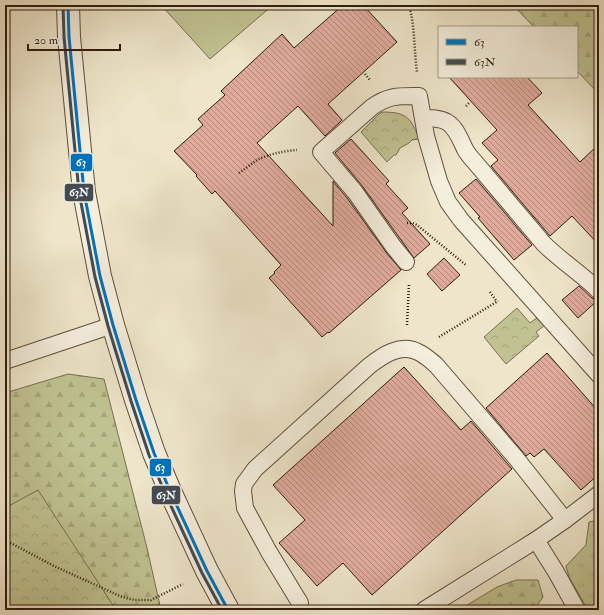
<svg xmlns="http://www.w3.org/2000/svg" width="604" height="615" viewBox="0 0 604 615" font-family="'IM FELL Double Pica',serif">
<defs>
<pattern id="grass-tufts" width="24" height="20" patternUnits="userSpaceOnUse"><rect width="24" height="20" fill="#c0c291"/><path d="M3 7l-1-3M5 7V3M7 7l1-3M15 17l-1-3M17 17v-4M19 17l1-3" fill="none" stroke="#a5a67c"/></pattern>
<pattern id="forest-firs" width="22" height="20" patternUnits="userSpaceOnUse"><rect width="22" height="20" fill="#c0c291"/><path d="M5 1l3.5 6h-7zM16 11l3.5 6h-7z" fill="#a5a67c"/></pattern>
<pattern id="park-crowns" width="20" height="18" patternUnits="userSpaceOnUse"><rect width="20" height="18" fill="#c0c291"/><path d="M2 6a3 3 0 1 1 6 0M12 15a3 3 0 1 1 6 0" fill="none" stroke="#a5a67c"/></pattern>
<pattern id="building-back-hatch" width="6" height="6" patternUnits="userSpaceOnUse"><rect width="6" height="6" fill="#dfaa9c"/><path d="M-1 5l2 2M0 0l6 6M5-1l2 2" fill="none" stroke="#b58a7e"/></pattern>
</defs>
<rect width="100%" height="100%" fill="#eee5ca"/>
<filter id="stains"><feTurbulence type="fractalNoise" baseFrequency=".005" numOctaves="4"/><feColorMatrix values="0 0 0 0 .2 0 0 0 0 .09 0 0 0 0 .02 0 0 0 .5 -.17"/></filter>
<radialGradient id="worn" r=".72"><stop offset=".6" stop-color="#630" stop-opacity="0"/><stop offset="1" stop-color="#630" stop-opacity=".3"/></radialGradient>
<path fill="url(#grass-tufts)" stroke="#786f50" d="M599 520V610H588L569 577 566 566 586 545 589 522Z"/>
<g fill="url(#forest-firs)" stroke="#786f50">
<path d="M513 5H599V94L577 71V27H534Z"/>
<path d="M68 374 104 379 147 548 161 610H5V393Z"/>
<path d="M516 580H538L543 597 534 610H459L497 587Z"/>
</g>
<g fill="url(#park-crowns)" stroke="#786f50">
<path d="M382 112C406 112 411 117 419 139L412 140 409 143 400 148 396 155H394L387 162 361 132 379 114Z"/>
<path d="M517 308 530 323 538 317 545 325 536 332 539 336 506 364 484 337Z"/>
<path d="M38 490 116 610H5V508Z"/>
</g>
<path fill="#c0c291" stroke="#786f50" d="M161 5H273L210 59Z"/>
<g fill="url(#building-back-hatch)" stroke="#2f1c0e">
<path d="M343 5H363L397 42 328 104 342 120 325 136 298 106 257 143 333 226V181L347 198 386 252 401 270 329 333 328 332 322 337 269 278 275 273 274 272 281 265 215 191 212 194 196 176 197 175 174 151 203 125 198 119 225 95 221 91 282 34 294 48Z"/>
<path d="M449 77H527L542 93 528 105 580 162 599 144V245L572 216 550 236 491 166 498 160 482 143 497 130Z"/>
<path d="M351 139 389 181 386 184 408 208 402 213 430 244 414 258 401 240 363 187 335 153Z"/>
<path d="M476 179 532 245 514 260 478 218 480 217 459 193Z"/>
<path d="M444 258 460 275 442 291 427 274Z"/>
<path d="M579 286 592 298 598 300 578 318 562 300Z"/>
<path d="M547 353 599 412V474L581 490 544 449 534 457 530 453 526 456 486 408Z"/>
<path d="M404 367 461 430 471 421 512 469 372 595 343 563 317 586 279 543 305 520 273 485Z"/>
</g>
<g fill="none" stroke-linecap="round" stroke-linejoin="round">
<defs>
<g id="service">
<path d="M423 118C431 118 440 118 447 122 457 128 461 142 466 151 468 154 471 158 474 161L544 244C561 261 582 274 599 291"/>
<path d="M406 262 393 246 355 192 321 152 372 107C389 95 399 96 419 96L426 136 439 181 448 202 461 220 599 375"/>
<path d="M5 361 113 325"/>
<path d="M536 540 556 572 577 610"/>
<path d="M300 603 269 552 245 508 243 491 244 484 255 469 369 366C383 355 401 343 418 352 425 355 430 360 436 365L516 458 565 520"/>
<path d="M424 610 536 540 565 520 599 494"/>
</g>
<path id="tertiary" d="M68 5 69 37 84 192 100 276 113 325 136 400 154 453 170 491 207 571 228 610"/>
</defs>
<use href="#service" stroke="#5f4e3d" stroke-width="18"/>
<use href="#tertiary" stroke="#5f4e3d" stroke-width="24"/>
<g stroke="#2f1c0e" stroke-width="2.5" stroke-dasharray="1 2" stroke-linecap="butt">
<path d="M409 5C415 26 414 51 417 72"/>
<path d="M5 8 24 5"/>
<path d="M365 74 370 80"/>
<path d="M466 106 470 102"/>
<path d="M239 173C245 169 251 164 257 160 269 154 284 151 297 150"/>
<path d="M407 223H413L417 225 467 266"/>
<path d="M490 292 497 302"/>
<path d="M407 325 409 284"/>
<path d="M439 337 498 301"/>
<path d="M5 540 54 566 122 597 135 600H151L183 584"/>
</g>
<use href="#service" stroke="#f4eedd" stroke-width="16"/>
<use href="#tertiary" stroke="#f4eedd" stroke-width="22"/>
<defs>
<path id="bus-1" d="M68 5 69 37 84 192 100 276 113 325 136 400 154 453 170 491 207 571 228 610"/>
<path id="bus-2" d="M63 5 64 37 79 192 95 277 108 326 131 401 149 455 165 493 202 573 222 610"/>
</defs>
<use href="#bus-1" stroke="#f4eedd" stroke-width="6"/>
<use href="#bus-2" stroke="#f4eedd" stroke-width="6"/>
<use href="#bus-1" stroke="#0072bc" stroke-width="3"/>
<use href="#bus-2" stroke="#424a52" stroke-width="3"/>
</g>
<g stroke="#f4eedd" stroke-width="1.5">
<rect x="70" y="153" width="23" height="19" rx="4" fill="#0072bc"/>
<rect x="64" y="183" width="30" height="19" rx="4" fill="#424a52"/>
<rect x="149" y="458" width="23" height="19" rx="4" fill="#0072bc"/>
<rect x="151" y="485" width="30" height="20" rx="4" fill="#424a52"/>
</g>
<g font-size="11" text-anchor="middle" font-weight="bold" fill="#fff">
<text x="81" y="166">63</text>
<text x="79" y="196">63N</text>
<text x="160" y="471">63</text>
<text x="166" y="499">63N</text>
</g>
<rect width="604" height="615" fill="none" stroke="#eee5ca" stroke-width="20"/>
<rect x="6" y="6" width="592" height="603" fill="none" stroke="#2f1c0e" stroke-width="2"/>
<rect x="10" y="10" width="584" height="595" fill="none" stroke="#2f1c0e"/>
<rect x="438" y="26" width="140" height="52" fill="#f4eedd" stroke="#a59a8a"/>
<rect x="446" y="39" width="20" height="6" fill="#0072bc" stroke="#a59a8a"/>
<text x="474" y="46" font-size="12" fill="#2f1c0e">63</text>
<rect x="446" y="59" width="20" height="6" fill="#424a52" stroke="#a59a8a"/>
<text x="474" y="66" font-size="12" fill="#2f1c0e">63N</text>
<path d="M28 44v6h92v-6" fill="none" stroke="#2f1c0e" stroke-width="2"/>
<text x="34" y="44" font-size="12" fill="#2f1c0e" stroke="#f4eedd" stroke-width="3" paint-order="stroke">20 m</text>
<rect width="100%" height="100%" filter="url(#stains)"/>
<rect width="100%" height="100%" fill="url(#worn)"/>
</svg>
